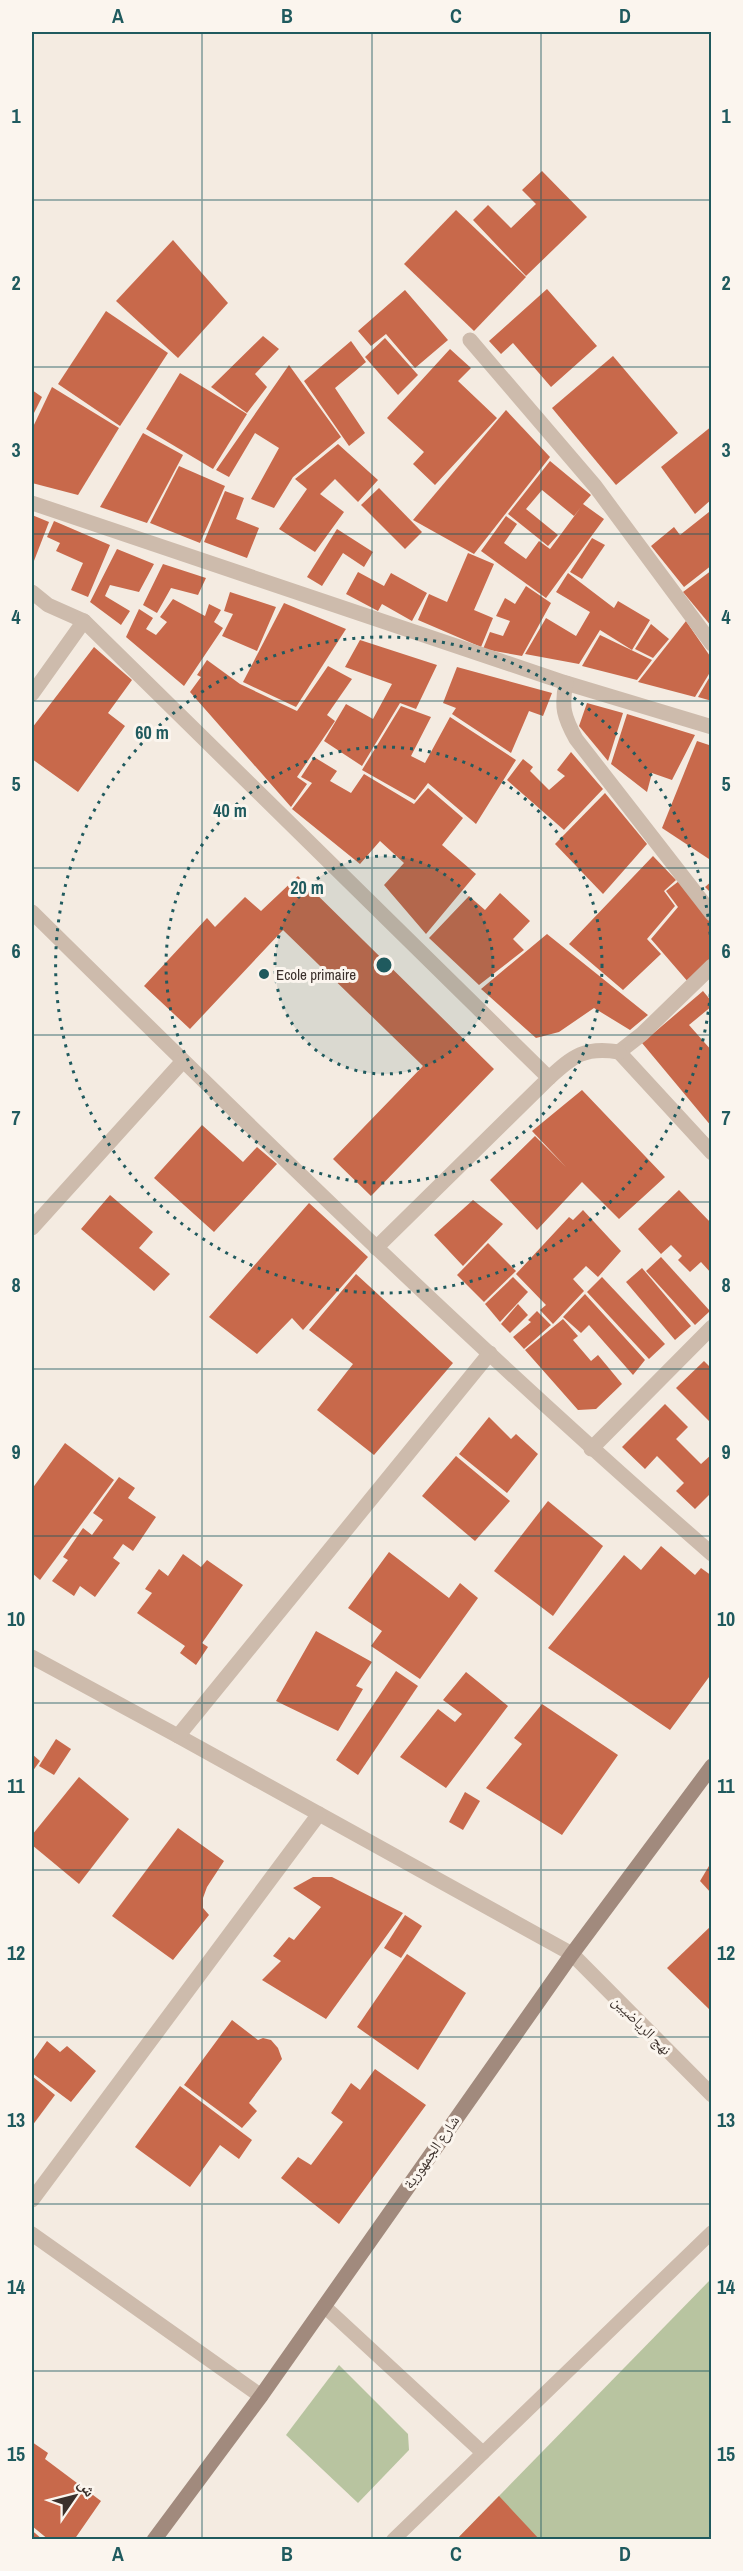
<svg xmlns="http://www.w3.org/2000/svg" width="743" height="2571" viewBox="0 0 743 2571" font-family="'Archivo Narrow','Noto Naskh Arabic',sans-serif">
<rect width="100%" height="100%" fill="#f4ebe1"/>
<g fill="#b8c4a0">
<path d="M711 2279V2539L456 2540Z"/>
<path d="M339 2365 408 2434 409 2450 358 2503 286 2435Z"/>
</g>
<g fill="#c8694b">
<path d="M542 171 587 217 526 276 473 220 488 205 511 228 536 204 522 190Z"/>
<path d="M456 210 526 277 474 331 404 264Z"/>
<path d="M173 240 228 303 178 358 116 301Z"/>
<path d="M547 289 597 346 551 387 513 343 501 354 489 341Z"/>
<path d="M405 290 448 340 415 368 386 334 371 346 358 331Z"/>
<path d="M106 311 168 353 120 426 58 384Z"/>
<path d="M263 336 279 349 255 374 267 387 247 413 211 387Z"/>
<path d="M385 338 418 375 398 395 365 357Z"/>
<path d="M351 341 366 362 335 388 365 433 349 446 304 381Z"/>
<path d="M450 349 471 368 458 381 497 418 435 485 413 464 424 452 387 418Z"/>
<path d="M613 356 678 433 616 485 552 408Z"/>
<path d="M289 365 341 437 293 477 274 508 251 499 279 448 255 433 229 477 216 470Z"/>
<path d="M180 373 247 414 213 469 146 429Z"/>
<path d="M52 387 119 428 78 495 32 483V429Z"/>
<path d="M32 390 42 397 32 417Z"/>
<path d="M506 410 550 457 474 554 413 520Z"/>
<path d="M712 426V499L695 514 661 467Z"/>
<path d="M143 433 183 455 147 523 100 507Z"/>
<path d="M338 444 378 480 358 502 335 479 320 494 344 512 315 552 279 529 307 489 295 479Z"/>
<path d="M550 461 591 495 583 504 604 519 546 598 481 551 506 516 517 524 504 543 526 559 539 541 550 549 581 507 574 516 542 490 526 509 558 535 548 546 508 514Z"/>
<path d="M179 466 225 486 200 543 150 523Z"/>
<path d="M379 488 422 532 405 549 361 505Z"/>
<path d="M225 491 244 498 236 519 259 528 247 558 204 542Z"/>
<path d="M709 512 712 516V565L684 587 651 546 674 527 680 535Z"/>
<path d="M32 515 49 522 32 566Z"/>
<path d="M54 521 110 545 88 597 71 590 83 563 56 551 60 543 47 537Z"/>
<path d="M337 529 373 552 364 567 343 553 322 586 307 577Z"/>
<path d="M592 538 605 545 582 579 570 572Z"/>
<path d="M117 549 154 564 139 592 110 585 105 596 130 611 121 625 90 602Z"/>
<path d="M468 553 494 564 474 610 493 618 481 647 418 620 429 594 447 602Z"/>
<path d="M163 564 206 578 198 595 171 588 157 613 143 605Z"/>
<path d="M712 570V627L683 592Z"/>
<path d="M358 572 384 586 391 573 427 593 412 621 382 604 378 611 346 594Z"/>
<path d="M568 573 614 608 618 601 650 620 632 650 600 630 579 664 525 654 546 618 576 636 590 612 556 592Z"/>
<path d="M526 586 551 603 522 656 483 649 490 632 503 636 510 621 496 616 505 598 515 604Z"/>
<path d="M230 592 276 607 257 651 222 636 233 614 224 611Z"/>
<path d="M173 599 205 616 209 604 221 610 214 622 223 628 184 686 126 637 139 609 153 618 146 629 156 635 167 622 160 617Z"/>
<path d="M284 603 346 629 296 707 243 682Z"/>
<path d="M686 621 712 659V669L695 697 638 682Z"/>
<path d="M651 624 669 639 653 658 635 649Z"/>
<path d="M600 635 652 660 637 680 582 666Z"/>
<path d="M360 640 437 665 416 709 400 703 362 766 324 741 346 704 373 719 392 684 345 667Z"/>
<path d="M94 647 132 680 108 713 125 726 78 792 32 759V728Z"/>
<path d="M207 660 240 684 297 711 328 666 352 679 327 715 335 721 297 777 307 784 291 807 190 692 201 677 197 675Z"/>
<path d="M457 667 552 693 543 716 529 711 511 753 452 714 456 708 443 703Z"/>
<path d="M712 673V701L698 697Z"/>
<path d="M587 703 623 713 608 761 579 726Z"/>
<path d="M401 706 431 717 411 756 425 763 450 717 516 760 476 824 428 783 415 800 362 770Z"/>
<path d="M627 714 695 735 672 780 652 773 647 792 611 764Z"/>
<path d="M697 741 712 746V861L662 828Z"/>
<path d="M571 752 603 789 564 830 507 780 523 759 533 767 530 771 549 790 565 776 557 770Z"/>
<path d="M314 757 337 771 330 781 351 793 364 774 414 804 428 788 463 818 442 845 476 874 426 934 384 885 404 863 380 841 360 864 292 809 312 783 301 777Z"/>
<path d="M605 793 647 844 603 894 555 844Z"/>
<path d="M653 856 676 880 664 891 675 906 647 939 661 954 623 990 569 944Z"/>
<path d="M298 876 494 1069 371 1196 333 1159 423 1066 283 930 190 1029 144 986 207 918 215 927 245 897 261 911Z"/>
<path d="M679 881 712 922V958L689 983 651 939 678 907 666 891Z"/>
<path d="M712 881V894L705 887Z"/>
<path d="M500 893 530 921 513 939 524 950 479 985 429 938 469 896 485 910Z"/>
<path d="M547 934 648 1015 630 1030 594 1008 559 1032 536 1038 481 989Z"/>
<path d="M703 991 712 1002V1006L689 1025 712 1051V1127L642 1043Z"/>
<path d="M582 1090 665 1177 619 1219 582 1182 537 1230 490 1180 535 1136 566 1167 532 1131Z"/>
<path d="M202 1125 243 1162 257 1147 277 1164 214 1232 154 1178Z"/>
<path d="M679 1190 712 1224V1274L701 1262 690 1272 678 1260 682 1256 671 1245 661 1254 638 1229Z"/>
<path d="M110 1195 153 1232 139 1248 170 1274 154 1291 81 1229Z"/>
<path d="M473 1200 503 1224 463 1266 434 1235Z"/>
<path d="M309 1203 368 1257 303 1330 292 1318 257 1354 209 1317Z"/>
<path d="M583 1210 621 1251 598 1277 586 1266 573 1279 584 1291 553 1324 540 1310 546 1305 516 1274 569 1217 573 1220Z"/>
<path d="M488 1243 516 1271 484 1302 457 1275Z"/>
<path d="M661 1257 710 1311 695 1325 646 1271Z"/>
<path d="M642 1268 691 1326 675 1340 626 1282Z"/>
<path d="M356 1274 453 1363 374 1455 317 1410 353 1364 309 1330Z"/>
<path d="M513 1277 528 1292 500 1322 485 1304Z"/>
<path d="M602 1277 665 1344 649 1359 587 1292Z"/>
<path d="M585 1294 645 1360 633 1375 589 1325 581 1333 563 1317Z"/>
<path d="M518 1304 528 1315 510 1333 501 1324Z"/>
<path d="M537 1311 551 1325 524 1349 513 1337 531 1322 528 1320Z"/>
<path d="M563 1319 578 1336 573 1340 591 1361 598 1355 622 1384 596 1409 578 1410 525 1350Z"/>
<path d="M704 1361 712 1369V1424L676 1388Z"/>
<path d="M665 1404 688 1427 676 1439 701 1464 712 1454V1492L695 1509 676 1491 684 1483 657 1456 645 1469 622 1447Z"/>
<path d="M489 1417 511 1439 516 1434 538 1454 507 1493 459 1454Z"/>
<path d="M65 1443 114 1480 40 1580 32 1573V1489Z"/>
<path d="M456 1456 510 1501 475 1541 422 1496Z"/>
<path d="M119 1477 135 1488 128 1498 156 1517 133 1551 123 1544 113 1558 120 1563 95 1597 80 1586 74 1596 52 1581 68 1560 63 1557 83 1528 92 1535 103 1520 93 1513Z"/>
<path d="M548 1501 603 1546 553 1616 494 1571Z"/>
<path d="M661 1546 695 1575 701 1568 712 1576V1673L670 1730 548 1648 624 1555 641 1570Z"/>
<path d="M389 1552 449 1598 460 1583 478 1598 420 1679 371 1646 382 1631 348 1608Z"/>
<path d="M183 1554 201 1567 207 1560 243 1585 202 1643 208 1647 196 1665 180 1653 185 1646 137 1613 152 1593 145 1589 159 1569 168 1576Z"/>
<path d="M316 1631 372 1662 356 1686 363 1689 338 1731 276 1701Z"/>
<path d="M396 1671 418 1686 358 1775 336 1760Z"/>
<path d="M466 1672 508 1706 446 1788 400 1757 438 1709 455 1722 462 1714 443 1700Z"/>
<path d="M542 1704 618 1755 562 1835 486 1788 522 1744 514 1738Z"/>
<path d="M56 1739 71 1749 54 1775 39 1766Z"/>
<path d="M32 1754 40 1761 32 1772Z"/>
<path d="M79 1777 129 1819 79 1884 32 1845V1835Z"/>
<path d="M465 1792 480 1801 463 1830 449 1822Z"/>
<path d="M178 1828 224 1861 207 1887 203 1898V1908L209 1915 173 1960 112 1916Z"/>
<path d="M712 1861V1894L700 1881Z"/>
<path d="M313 1877H332L403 1913 326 2019 262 1980 281 1961 273 1956 289 1937 294 1940 321 1907 293 1888Z"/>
<path d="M405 1915 422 1926 401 1958 384 1948Z"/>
<path d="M712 1925V2012L667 1968Z"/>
<path d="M407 1954 466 1993 418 2070 357 2027Z"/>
<path d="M232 2020 258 2040 263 2038 271 2040 278 2048 282 2059 249 2103 257 2111 242 2128 184 2085Z"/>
<path d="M47 2041 60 2052 67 2046 96 2071 71 2102 32 2073V2062Z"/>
<path d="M375 2069 426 2105 339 2224 281 2178 298 2157 311 2165 343 2122 331 2113 351 2083 360 2090Z"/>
<path d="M32 2076 55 2095 32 2126Z"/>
<path d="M180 2086 252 2140 239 2159 220 2145 190 2187 135 2147Z"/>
<path d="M32 2442 48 2453 45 2459 101 2501 74 2540H49L32 2526Z"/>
<path d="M499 2496 540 2540H456Z"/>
<path d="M32 2531 35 2533 43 2540H32Z"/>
</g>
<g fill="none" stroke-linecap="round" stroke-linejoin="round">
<g stroke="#cdbbac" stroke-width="14">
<path d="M324 2306 483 2453"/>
<path d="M393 2540 712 2232"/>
</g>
<g stroke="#cdbbac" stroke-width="15">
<path d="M470 340 595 486 712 644"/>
<path d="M32 503 566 683 712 727"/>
<path d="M32 592 48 605 84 621"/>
<path d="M566 683C561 707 564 717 576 739L712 914"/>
<path d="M32 694 84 621 549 1078 376 1248"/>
<path d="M32 912C254 1131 476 1349 712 1554"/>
<path d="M712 966 642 1034 619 1052 712 1153"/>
<path d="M549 1078C573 1056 585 1046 619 1052"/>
<path d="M32 1228 183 1061"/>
<path d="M591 1449 712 1327"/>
<path d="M32 1657 178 1736 572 1954 712 2095"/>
<path d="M178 1736 490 1353"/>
<path d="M32 2200 319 1814"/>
<path d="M32 2234 261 2396"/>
</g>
<path stroke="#a18a7d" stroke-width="15" d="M154 2540 261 2396 572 1954 712 1766"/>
</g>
<path fill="none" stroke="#1f5a5e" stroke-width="1.5" stroke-opacity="0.55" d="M202 32V2540M372 32V2540M541 32V2540M32 200H712M32 367H712M32 534H712M32 701H712M32 868H712M32 1035H712M32 1202H712M32 1369H712M32 1536H712M32 1703H712M32 1870H712M32 2037H712M32 2204H712M32 2371H712"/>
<circle cx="384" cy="965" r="109" fill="#1f5a5e" fill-opacity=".12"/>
<g fill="none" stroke="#1f5a5e" stroke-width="3" stroke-dasharray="3 6">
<circle cx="384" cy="965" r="109"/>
<circle cx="384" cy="965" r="218"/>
<path d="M711 985A328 328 0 1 1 711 945"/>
</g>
<circle fill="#1f5a5e" stroke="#fbf5ee" stroke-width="2" cx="264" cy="974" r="6"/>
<g text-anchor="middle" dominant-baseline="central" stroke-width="6" stroke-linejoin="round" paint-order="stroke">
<g font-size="15" fill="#3b302b" stroke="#fbf5ee" text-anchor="start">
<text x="276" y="974">Ecole primaire</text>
</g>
<g font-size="15" fill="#3b302b" stroke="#fbf5ee">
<text transform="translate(642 2025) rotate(45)">نهج الرياضيين</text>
<text transform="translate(431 2152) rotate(-55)">شارع الجمهورية</text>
</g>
</g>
<circle cx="384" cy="965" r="9" fill="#1f5a5e" stroke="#fbf5ee" stroke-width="3"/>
<g font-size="18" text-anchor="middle" font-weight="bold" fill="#1f5a5e" stroke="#fbf5ee" stroke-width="6" stroke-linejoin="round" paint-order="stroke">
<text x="152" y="739">60 m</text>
<text x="230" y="817">40 m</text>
<text x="307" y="894">20 m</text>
</g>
<rect width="743" height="2571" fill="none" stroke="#fbf5ee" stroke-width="66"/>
<g transform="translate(75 2496) rotate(55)" stroke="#fbf5ee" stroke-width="4.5" paint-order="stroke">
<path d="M0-4.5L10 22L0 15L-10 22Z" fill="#3b302b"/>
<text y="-9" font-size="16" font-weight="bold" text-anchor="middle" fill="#3b302b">ش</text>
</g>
<rect x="33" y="33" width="677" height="2505" fill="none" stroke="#1f5a5e" stroke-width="2"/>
<g font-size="20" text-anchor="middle" font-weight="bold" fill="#1f5a5e">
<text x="118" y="23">A</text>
<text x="287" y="23">B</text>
<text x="456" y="23">C</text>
<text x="625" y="23">D</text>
<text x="16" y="123">1</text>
<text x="726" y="123">1</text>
<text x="16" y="290">2</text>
<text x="726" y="290">2</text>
<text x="16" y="457">3</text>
<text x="726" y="457">3</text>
<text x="16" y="624">4</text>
<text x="726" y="624">4</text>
<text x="16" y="791">5</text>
<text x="726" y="791">5</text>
<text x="16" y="958">6</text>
<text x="726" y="958">6</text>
<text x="16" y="1125">7</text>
<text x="726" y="1125">7</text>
<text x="16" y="1292">8</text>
<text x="726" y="1292">8</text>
<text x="16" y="1459">9</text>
<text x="726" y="1459">9</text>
<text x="16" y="1626">10</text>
<text x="726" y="1626">10</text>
<text x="16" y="1793">11</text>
<text x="726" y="1793">11</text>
<text x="16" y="1960">12</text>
<text x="726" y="1960">12</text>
<text x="16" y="2127">13</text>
<text x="726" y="2127">13</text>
<text x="16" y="2294">14</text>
<text x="726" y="2294">14</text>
<text x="16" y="2461">15</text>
<text x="726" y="2461">15</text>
<text x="118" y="2561">A</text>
<text x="287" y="2561">B</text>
<text x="456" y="2561">C</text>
<text x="625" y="2561">D</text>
</g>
</svg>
